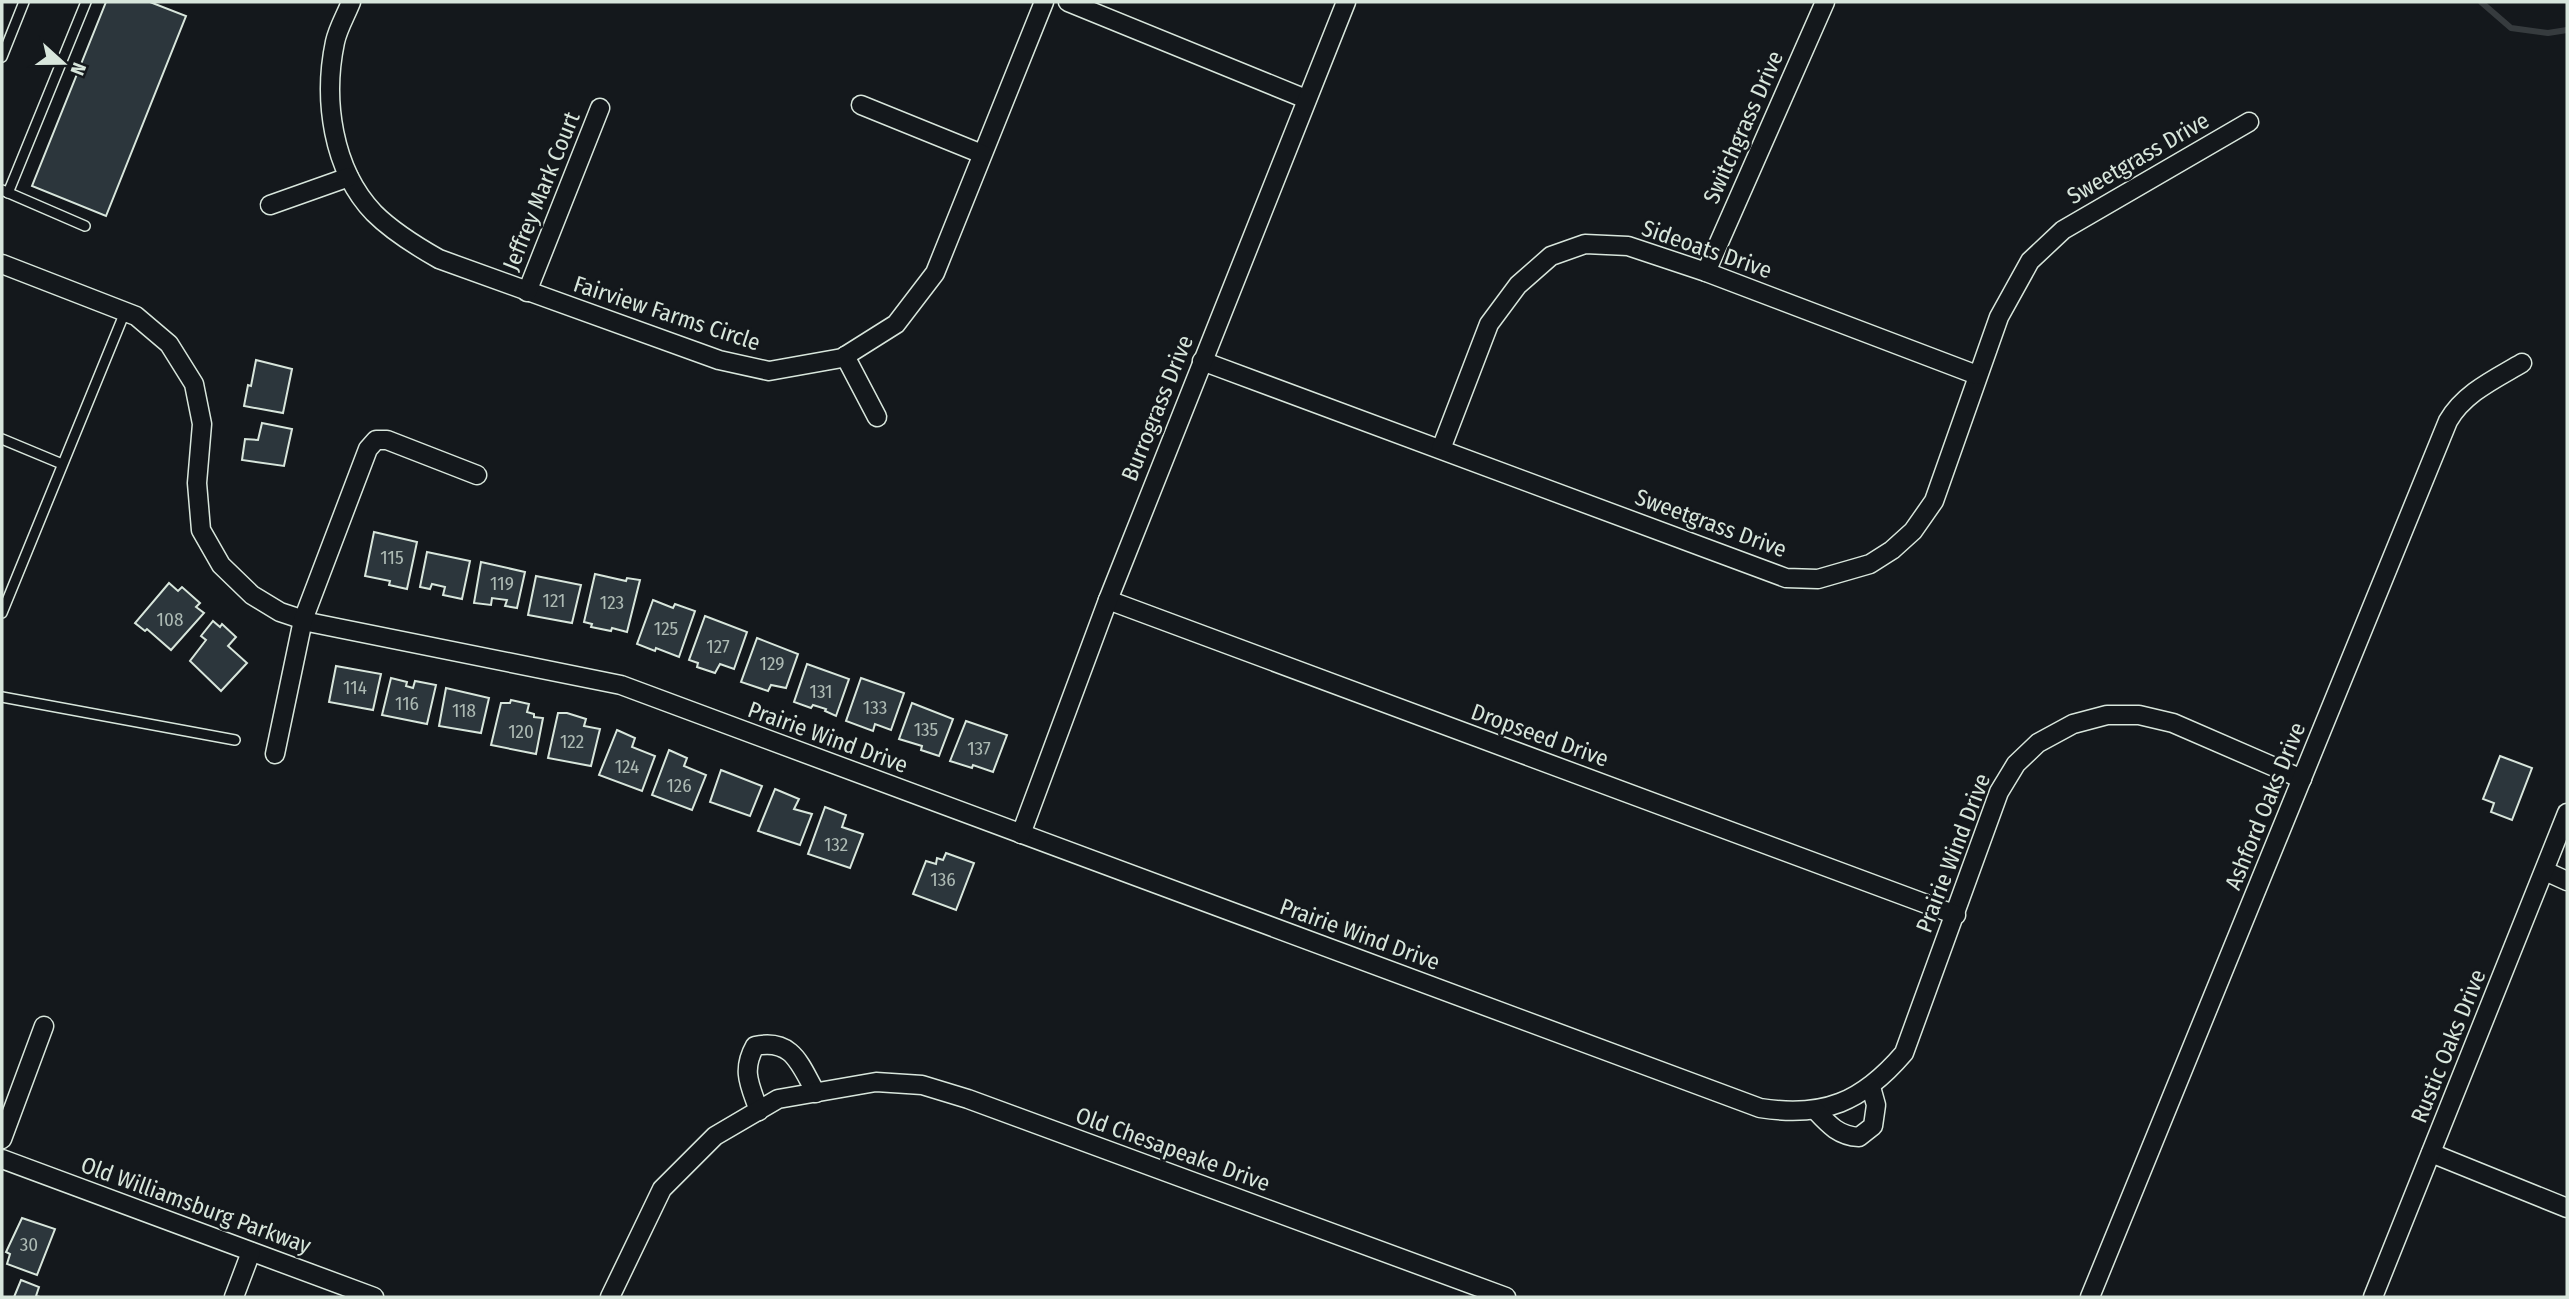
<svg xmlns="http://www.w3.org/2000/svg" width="2569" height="1299" viewBox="0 0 2569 1299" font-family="'Fira Sans Condensed',sans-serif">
<rect width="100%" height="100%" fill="#14181c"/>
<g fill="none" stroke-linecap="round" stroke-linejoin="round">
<path stroke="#363b3e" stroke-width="6" d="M2481 2 2511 28 2548 33 2567 30"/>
</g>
<g fill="#2c363c" stroke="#d8e6dc" stroke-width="2">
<path d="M106 2H150L186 16 106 216 32 186Z"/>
<path d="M256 360 292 369 283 413 244 406 248 385 251 386Z"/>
<path d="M262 423 292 429 284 466 242 460 245 439 258 440Z"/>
<path d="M374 532 417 542 407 589 389 585 390 581 365 576Z"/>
<path d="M427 552 470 561 462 599 443 595 445 587 432 584 430 589 420 587Z"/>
<path d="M481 562 525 572 517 608 505 606 507 600 492 598 491 605 474 603Z"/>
<path d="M595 574 626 581 627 578 640 580 627 632 612 628 611 631 591 627 592 624 584 622Z"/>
<path d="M536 576 581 585 572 623 528 615Z"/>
<path d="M169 583 178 591 182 587 200 603 196 607 204 613 171 650 147 629 145 631 135 623Z"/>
<path d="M653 600 673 608 675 604 695 611 679 657 656 648 655 651 637 644Z"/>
<path d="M705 616 747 632 734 669 720 664 715 673 697 667 698 663 689 660Z"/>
<path d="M213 621 220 627 222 624 236 637 228 646 247 663 221 691 190 661 206 640 201 636Z"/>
<path d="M757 638 798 654 786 688 771 685 768 691 741 682Z"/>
<path d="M807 664 849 679 836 716 825 711 826 709 813 705 811 708 794 702Z"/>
<path d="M336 666 381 674 373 710 329 702Z"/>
<path d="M391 678 407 682 406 686 413 688 415 681 436 685 427 724 382 715Z"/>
<path d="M861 678 904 693 891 730 875 724 873 731 846 721Z"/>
<path d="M446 688 489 698 481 733 439 726Z"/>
<path d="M511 700 529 704 527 712 534 714V717L543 718 536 754 491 745 501 703H510Z"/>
<path d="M912 703 953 719 939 756 921 750 922 746 899 739Z"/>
<path d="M558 713H567L586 719 584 726 600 729 591 766 548 758Z"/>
<path d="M966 721 1007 735 993 772 973 765 972 768 950 761Z"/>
<path d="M617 730 635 738 632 747 655 756 642 791 599 775Z"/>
<path d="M669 750 687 758 684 766 706 775 692 810 652 795Z"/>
<path d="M2500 756 2532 768 2512 820 2491 812 2494 803 2483 799Z"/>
<path d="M721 770 762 786 750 816 710 802Z"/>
<path d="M775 789 799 799 794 809 812 814 800 845 758 831Z"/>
<path d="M825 807 846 815 842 827 863 834 850 868 808 854Z"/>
<path d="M946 853 974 863 956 910 913 894 926 861 936 864 937 858 943 860Z"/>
<path d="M22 1218 55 1229 37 1275 7 1264 10 1254 6 1252Z"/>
<path d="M21 1280 39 1287 36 1296 40 1297H14Z"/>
</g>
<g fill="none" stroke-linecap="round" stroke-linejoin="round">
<defs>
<g id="lane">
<path d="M2 57 24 2"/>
<path d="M2 190 85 226"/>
<path d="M8 193 86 2"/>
<path d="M2 439 62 464"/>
<path d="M2 613 125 312"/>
<path d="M2 697 235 740"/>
</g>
<g id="street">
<path d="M351 2C346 15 338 28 335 42 323 99 332 169 374 213 393 232 416 246 439 259L719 360 769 371 842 358 896 324 935 273 1044 2"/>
<path d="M1068 2 1306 99"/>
<path d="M861 105 982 154"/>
<path d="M270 205 349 177"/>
<path d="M2 264 136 316 169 344 194 384 202 424 197 483 201 530 221 565 252 595 280 612 313 623 621 685 1760 1108C1824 1118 1862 1102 1904 1053L1999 792 2016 764 2038 743 2073 724 2107 715H2139L2173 723 2302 779"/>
<path d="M1706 272 1825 2"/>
<path d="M527 292 600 108"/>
<path d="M845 356 877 417"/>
<path d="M1202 361 1786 578 1818 579 1870 564 1892 550 1913 531 1934 501 1999 317 2030 261 2063 230 2249 122"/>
<path d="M1441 449 1489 324 1518 285 1551 256 1585 244 1628 246 1706 272 1977 375"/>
<path d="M1108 600 1956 915"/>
<path d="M275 754 303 620 368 449 376 440H387L477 475"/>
<path d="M1021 834 1108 600 1346 2"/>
<path d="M2545 871 2567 881"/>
<path d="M759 1111C750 1085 741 1071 755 1046 793 1038 800 1065 816 1093"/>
<path d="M1816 1111C1829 1125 1839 1136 1859 1137L1873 1126 1876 1105 1871 1087"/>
<path d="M2 1139 44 1026"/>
<path d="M2431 1153 2567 1208"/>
<path d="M2 1159 374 1297"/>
<path d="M234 1297 251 1252"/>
<path d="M610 1297 662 1189 715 1136 778 1099 876 1082 922 1085 968 1099 1506 1297"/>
<path d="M2090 1297 2448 421C2464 393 2495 379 2522 363"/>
<path d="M2373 1297 2567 813"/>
</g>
</defs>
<use href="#lane" stroke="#d8e6dc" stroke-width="12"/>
<use href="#street" stroke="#d8e6dc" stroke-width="21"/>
<use href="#lane" stroke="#14181c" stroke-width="9"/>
<use href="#street" stroke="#14181c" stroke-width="18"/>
</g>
<g text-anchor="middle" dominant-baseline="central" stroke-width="5" stroke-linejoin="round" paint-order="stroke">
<g font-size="19" fill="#adbab4">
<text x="392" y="557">115</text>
<text x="502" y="583">119</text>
<text x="554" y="600">121</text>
<text x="612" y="602">123</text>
<text x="170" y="619">108</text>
<text x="666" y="628">125</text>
<text x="718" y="646">127</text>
<text x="772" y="663">129</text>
<text x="355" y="687">114</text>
<text x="821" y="691">131</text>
<text x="407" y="703">116</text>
<text x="875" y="707">133</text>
<text x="464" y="710">118</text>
<text x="926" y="729">135</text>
<text x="521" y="731">120</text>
<text x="572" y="741">122</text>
<text x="979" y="748">137</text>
<text x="627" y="766">124</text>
<text x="679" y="785">126</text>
<text x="836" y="844">132</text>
<text x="943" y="879">136</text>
<text x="29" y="1244">30</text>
</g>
<g font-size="23" fill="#d8e6dc" stroke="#14181c">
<text transform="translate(1743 127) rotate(-66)">Switchgrass Drive</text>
<text transform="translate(2138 158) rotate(-30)">Sweetgrass Drive</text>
<text transform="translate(541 191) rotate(-68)">Jeffrey Mark Court</text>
<text transform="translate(1707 249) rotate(19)">Sideoats Drive</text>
<text transform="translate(667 313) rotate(18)">Fairview Farms Circle</text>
<text transform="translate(1157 408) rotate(-68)">Burrograss Drive</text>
<text transform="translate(1711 523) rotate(20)">Sweetgrass Drive</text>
<text transform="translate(1540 735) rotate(20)">Dropseed Drive</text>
<text transform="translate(828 737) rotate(20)">Prairie Wind Drive</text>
<text transform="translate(2265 806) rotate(-68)">Ashford Oaks Drive</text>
<text transform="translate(1953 853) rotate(-69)">Prairie Wind Drive</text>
<text transform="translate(1360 934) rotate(20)">Prairie Wind Drive</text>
<text transform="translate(2448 1046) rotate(-68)">Rustic Oaks Drive</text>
<text transform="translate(1173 1149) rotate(20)">Old Chesapeake Drive</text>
<text transform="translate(196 1205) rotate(20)">Old Williamsburg Parkway</text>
</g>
</g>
<rect width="2569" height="1299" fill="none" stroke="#d8e6dc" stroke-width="7"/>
<g transform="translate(63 63) rotate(111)" stroke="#14181c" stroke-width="5" paint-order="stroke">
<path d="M0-5L12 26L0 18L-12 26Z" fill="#d8e6dc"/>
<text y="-10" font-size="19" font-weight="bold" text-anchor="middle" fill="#d8e6dc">N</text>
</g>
</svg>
